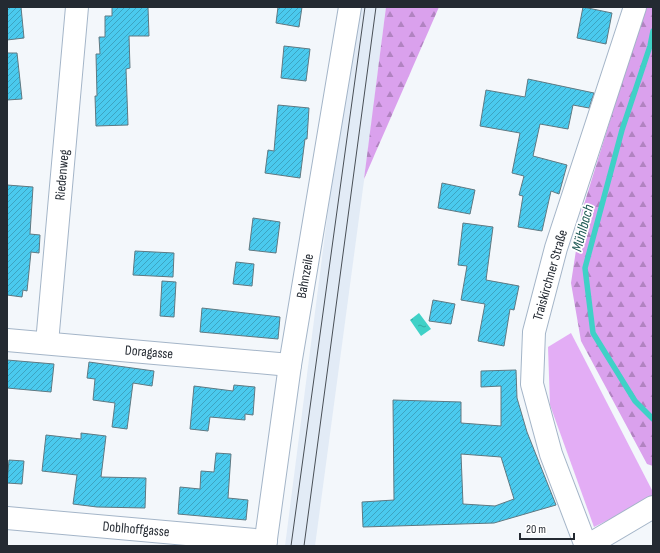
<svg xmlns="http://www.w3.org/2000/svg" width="660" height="553" viewBox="0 0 660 553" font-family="'Sofia Sans Condensed',sans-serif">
<defs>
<pattern id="forest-firs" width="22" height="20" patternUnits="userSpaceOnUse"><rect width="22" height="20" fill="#daa1ed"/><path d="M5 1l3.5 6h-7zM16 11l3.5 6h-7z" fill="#b183c1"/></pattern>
<pattern id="water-ripples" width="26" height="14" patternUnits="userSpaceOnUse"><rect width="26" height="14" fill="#3fd1c7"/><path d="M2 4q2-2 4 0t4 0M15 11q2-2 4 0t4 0" fill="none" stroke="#35aaa2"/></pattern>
<pattern id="building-hatch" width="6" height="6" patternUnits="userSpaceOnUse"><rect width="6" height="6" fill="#4acaee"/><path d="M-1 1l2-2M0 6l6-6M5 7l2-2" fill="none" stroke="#3da4c1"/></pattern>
</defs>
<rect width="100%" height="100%" fill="#f3f7fb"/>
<path fill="#e2ebf6" d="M356 7H386L370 136 315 546H285L338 133Z"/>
<g fill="url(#forest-firs)">
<path d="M386 7H439L364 179Z"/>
<path d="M645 7H653V349L652 355 653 356V466L647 464 581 341 571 283 582 211Z"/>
</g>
<path fill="#e3adf5" d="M571 333 653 492V498L594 527 550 405 548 347Z"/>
<path fill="url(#water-ripples)" d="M419 313 431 329 421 336 410 320Z"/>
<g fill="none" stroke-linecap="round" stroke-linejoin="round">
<path stroke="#3fd1c7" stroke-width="5.5" d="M653 31 650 46 622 130 585 268 593 333 635 401 653 419"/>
</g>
<g fill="url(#building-hatch)" stroke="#5f7982" fill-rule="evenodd">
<path d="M7 7H21L24 38 7 40Z"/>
<path d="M112 7H148L149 36H129L130 68 126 69 128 125 96 126 95 96H97L96 54H100L99 37H105V16H112Z"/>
<path d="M278 7H302L299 27 276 23Z"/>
<path d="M583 7 612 13 606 44 577 38Z"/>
<path d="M284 46 310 49 306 81 281 78Z"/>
<path d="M7 53H17L22 99 7 100Z"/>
<path d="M528 79 594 93 589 108 573 105 568 129 540 124 533 156 567 165 559 194 551 191 542 231 518 227 523 196 519 195 524 176 512 173 520 133 480 126 486 90 525 97Z"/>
<path d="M278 105 309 108 307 139H305L300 178 265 173 268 150 274 151Z"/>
<path d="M442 183 475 190 470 214 438 208Z"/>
<path d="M7 185 33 187 30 234 40 235 39 253 31 252 27 291 23 290 22 297 7 295Z"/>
<path d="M253 218 280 222 276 253 249 250Z"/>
<path d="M463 223 493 227 486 280 519 286 514 310 510 309 504 346 478 341 485 304 461 300 467 266 458 265Z"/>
<path d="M135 251 174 253 173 277 133 275Z"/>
<path d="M236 262 254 264 252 286 233 284Z"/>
<path d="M162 281 176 282 174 317 160 316Z"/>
<path d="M433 300 455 304 451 324 429 321Z"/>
<path d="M202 308 280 317 278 339 200 332Z"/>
<path d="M7 360 54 364 51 392 7 388Z"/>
<path d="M89 362 154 371 152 386 133 383 127 429 112 427 115 403 93 400 95 379 87 378Z"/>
<path d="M516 370 517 398 527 432 556 505 494 523 363 527 362 502 394 500 393 400 461 402V423L501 426V386L481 387V371ZM461 454 501 457 514 499 495 506 463 504Z"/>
<path d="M234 385 255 387 253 415 245 414V420L210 417 208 431 190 429 194 386 233 391Z"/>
<path d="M81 433 106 436 101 477 146 478 145 508 97 507 73 504 77 475 42 471 46 435 81 439Z"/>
<path d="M216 453 231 454 228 498 248 500 246 520 178 514 180 487 200 489 201 471 214 472Z"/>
<path d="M9 460 24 461 22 484 7 483Z"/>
</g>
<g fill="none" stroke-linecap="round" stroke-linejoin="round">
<defs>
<g id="minor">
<path d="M7 340 290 365"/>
<path d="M47 343 77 7"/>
<path d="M7 518 266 541"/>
<path d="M265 546 290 365 350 7"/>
<path d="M586 546 551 454 532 384 534 332 556 248 635 7"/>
<path d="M587 546 653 507"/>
</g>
</defs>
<use href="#minor" stroke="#a4b5c8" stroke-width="24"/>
<use href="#minor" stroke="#fff" stroke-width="22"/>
<g stroke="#494f56" stroke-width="1">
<path d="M291 546 365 7"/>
<path d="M304 546 376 7"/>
</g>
</g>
<g text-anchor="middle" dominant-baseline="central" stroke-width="3.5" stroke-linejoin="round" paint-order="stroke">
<g font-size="14" fill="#242a32" stroke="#fff">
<text transform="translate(62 175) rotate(-85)">Riedenweg</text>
<text transform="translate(550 275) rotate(-74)">Traiskirchner Straße</text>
<text transform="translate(305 276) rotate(-80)">Bahnzeile</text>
<text transform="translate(149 352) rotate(5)">Doragasse</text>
<text transform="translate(136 529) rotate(5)">Doblhoffgasse</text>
</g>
<g font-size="15" font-style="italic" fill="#215b57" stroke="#fff">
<text transform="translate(583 228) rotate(-75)">Mühlbach</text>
</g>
</g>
<rect width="660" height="553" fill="none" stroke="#242a32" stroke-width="16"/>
<path d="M520 533v6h54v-6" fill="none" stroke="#242a32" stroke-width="2"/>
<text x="526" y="533" font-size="12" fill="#242a32" stroke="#ffffff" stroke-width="3" paint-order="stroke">20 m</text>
</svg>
